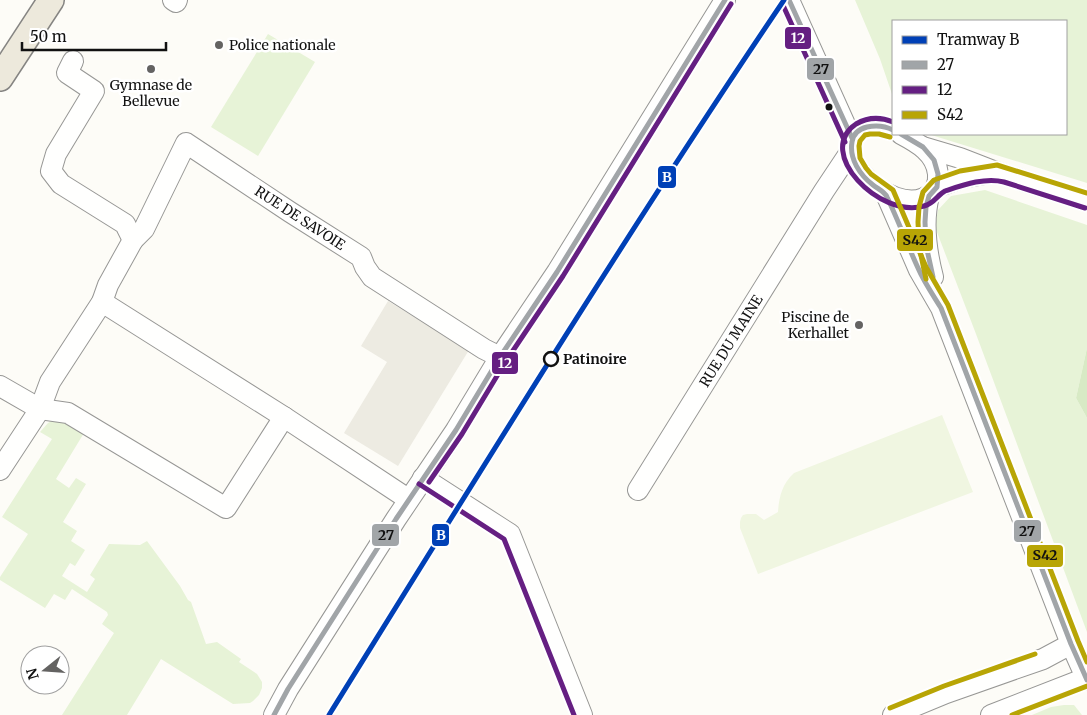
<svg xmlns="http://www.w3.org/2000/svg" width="1087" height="715" viewBox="0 0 1087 715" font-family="Merriweather,serif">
<rect width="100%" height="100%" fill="#fdfcf7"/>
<g fill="#e7f3d7">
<path d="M855 0H1087V183L928 134H1066V21H893V97L880 59Z"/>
<path d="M268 34 315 62 258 156 211 127Z"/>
<path d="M985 190 1087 225V348L1076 398 1087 418V632L976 334 935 227 938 210 951 196Z"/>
<path d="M53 420 64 421 84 433 56 479 69 488 76 478 86 484 63 522 77 531 71 541 85 550 75 566 70 563 62 576 87 592 95 579 90 575 109 544 140 545 147 541 180 586 188 600 191 602 206 644 217 642 241 659 239 662 257 674 262 682V688L259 695 253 701 250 703 233 704 161 659 127 715H62L114 633 102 624 108 615 107 612 72 589 65 600 54 594 45 608 0 580V577L28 534 2 517 52 439 40 432 48 423Z"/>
<path d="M1064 705H1074L1082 715H1032L1051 707Z"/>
</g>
<path fill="#d8eac5" d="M1087 348V418L1076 398Z"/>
<path fill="#f0f6e1" d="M942 415 973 492 758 574 740 528V522L741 518 743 515 747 514H756L764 520 778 512C779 497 782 484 794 473Z"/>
<path fill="#edebe2" d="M388 301 469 350 398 466 344 433 387 362 361 346Z"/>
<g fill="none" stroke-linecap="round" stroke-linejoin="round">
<defs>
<g id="minor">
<path d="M173 0 176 2 177 0"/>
<path d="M789 0 848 131 852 138"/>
<path d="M73 61 67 73 94 91 56 154 51 171 61 184 125 224 133 240"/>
<path d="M893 130C881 126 868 123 858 132 829 157 891 213 924 198 934 194 939 185 938 174 936 153 918 143 901 134"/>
<path d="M923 147 960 158 996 172 1087 201"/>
<path d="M937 187 962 178 996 172"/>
<path d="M886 194 919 270 941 308 1071 644 1087 680"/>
<path d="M929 196C922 223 926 250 933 277"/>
<path d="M102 302 284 417 408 499"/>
<path d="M0 386 40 409 68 413 226 508 284 417"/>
<path d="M0 470 40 409 50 382 102 302 108 285 133 240 144 229 186 143 290 212 361 257 365 267 372 277 484 349 500 357"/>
<path d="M423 478 510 534 582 715"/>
<path d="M638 490 824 191 850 152"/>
<path d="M274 715 288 689 396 519 456 430 500 357 557 272 725 0"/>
<path d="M893 715 946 693 1043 659 1071 644"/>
<path d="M991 715 1086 678"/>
</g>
<path id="major" d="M0 78 51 0"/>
</defs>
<use href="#minor" stroke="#979795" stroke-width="22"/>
<use href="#major" stroke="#858482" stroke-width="28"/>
<use href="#minor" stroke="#fffffe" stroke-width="20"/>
<use href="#major" stroke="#ede9dc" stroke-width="25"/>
<defs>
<g id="bus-1">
<path d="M789 0 852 138"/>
<path d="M893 130C885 126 876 125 867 127 859 129 853 134 852 142 849 159 860 175 873 185 878 189 885 192 887 197 898 220 907 244 918 268 924 282 933 295 941 308L1071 644 1087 680"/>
<path d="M901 134 923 147 934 160 938 174 937 187 929 196 926 207 925 222 926 245 933 277"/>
<path d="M274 715 288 689 396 519 456 430 500 357 557 272 725 0"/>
</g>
<g id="bus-2">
<path d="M782 3 845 142"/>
<path d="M893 122C881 117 868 117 856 124 814 152 880 219 924 206 935 203 937 195 945 191 963 185 985 177 1004 182L1085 208"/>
<path d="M429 482 462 434 506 361 563 276 731 4"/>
<path d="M419 484 504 539 574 715"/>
</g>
<g id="bus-3">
<path d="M890 137 879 134H870L865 135 860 141 859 146 860 158 866 168 871 174 893 190 926 267 948 305 1078 641 1087 662"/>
<path d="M926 279 919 246 918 222 919 207 923 192 934 180 960 171 997 165 1087 193"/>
<path d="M890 708 944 686 1035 654"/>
<path d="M1012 715 1087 686"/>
</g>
</defs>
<use href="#bus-1" stroke="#fff" stroke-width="9"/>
<use href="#bus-2" stroke="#fff" stroke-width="9"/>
<use href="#bus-3" stroke="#fff" stroke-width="9"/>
<use href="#bus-1" stroke="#a1a5a8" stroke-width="5"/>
<use href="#bus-2" stroke="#651f82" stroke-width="5"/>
<use href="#bus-3" stroke="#b8a505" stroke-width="5"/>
<defs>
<path id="tram-1" d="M329 715C478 475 626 234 784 0"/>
</defs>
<use href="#tram-1" stroke="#fff" stroke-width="9"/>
<use href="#tram-1" stroke="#0040b6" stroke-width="5"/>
</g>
<g fill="#646362" stroke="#fff" stroke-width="2">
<circle cx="219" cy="45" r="5"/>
<circle cx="151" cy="69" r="5"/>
<circle cx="859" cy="325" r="5"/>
</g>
<circle fill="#111" stroke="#fff" stroke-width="2" cx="829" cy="107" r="4.5"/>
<circle fill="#fff" stroke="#111" stroke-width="2.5" cx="551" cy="359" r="7"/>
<g text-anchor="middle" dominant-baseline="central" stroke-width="5" stroke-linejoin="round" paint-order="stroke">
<g font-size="14" fill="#111" stroke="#fff" text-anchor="start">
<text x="229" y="45">Police nationale</text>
<text x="151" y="85" text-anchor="middle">Gymnase de<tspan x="151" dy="16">Bellevue</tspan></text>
<text x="849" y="317" text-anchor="end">Piscine de<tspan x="849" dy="16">Kerhallet</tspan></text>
</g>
<g font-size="14" fill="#111" stroke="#fff">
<text transform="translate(300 218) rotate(33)">RUE DE SAVOIE</text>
<text transform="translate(731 341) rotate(-58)">RUE DU MAINE</text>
</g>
<g font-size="14" font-weight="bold" fill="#111" stroke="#fff" text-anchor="start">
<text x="563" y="359">Patinoire</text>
</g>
</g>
<g stroke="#fff" stroke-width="2">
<rect x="784" y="26" width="28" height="24" rx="5" fill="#651f82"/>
<rect x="806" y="57" width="29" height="24" rx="5" fill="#a1a5a8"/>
<rect x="657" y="165" width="20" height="24" rx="5" fill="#0040b6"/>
<rect x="896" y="228" width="38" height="24" rx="5" fill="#b8a505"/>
<rect x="491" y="351" width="28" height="24" rx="5" fill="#651f82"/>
<rect x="1013" y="519" width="29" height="24" rx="5" fill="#a1a5a8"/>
<rect x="431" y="523" width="19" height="24" rx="5" fill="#0040b6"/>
<rect x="371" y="523" width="29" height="24" rx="5" fill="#a1a5a8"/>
<rect x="1026" y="544" width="38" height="24" rx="5" fill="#b8a505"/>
</g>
<g font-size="14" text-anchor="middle" font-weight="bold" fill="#fff">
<text x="798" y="43">12</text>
<text x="667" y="182">B</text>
<text x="505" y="368">12</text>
<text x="441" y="540">B</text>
</g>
<g font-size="14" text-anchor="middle" font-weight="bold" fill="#111">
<text x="821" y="74">27</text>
<text x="915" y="245">S42</text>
<text x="1027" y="536">27</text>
<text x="386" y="540">27</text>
<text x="1045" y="560">S42</text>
</g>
<rect x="892" y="20" width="175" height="115" fill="#ffffff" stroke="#a0a0a0"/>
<rect x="902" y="36" width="25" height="8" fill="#0040b6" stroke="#a0a0a0"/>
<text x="937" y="45" font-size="15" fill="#111111">Tramway B</text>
<rect x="902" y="61" width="25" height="8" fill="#a1a5a8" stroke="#a0a0a0"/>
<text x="937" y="70" font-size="15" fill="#111111">27</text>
<rect x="902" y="86" width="25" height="8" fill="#651f82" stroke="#a0a0a0"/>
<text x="937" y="95" font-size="15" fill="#111111">12</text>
<rect x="902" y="111" width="25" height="8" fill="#b8a505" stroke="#a0a0a0"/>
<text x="937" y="120" font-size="15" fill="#111111">S42</text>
<g transform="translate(45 670) rotate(253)"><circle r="24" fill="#ffffff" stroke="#a0a0a0"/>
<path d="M0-4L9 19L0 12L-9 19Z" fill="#646362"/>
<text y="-8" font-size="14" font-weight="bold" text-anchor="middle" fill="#111111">N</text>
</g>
<path d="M22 42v8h144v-8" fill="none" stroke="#111111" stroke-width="2.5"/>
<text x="30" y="42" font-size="15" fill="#111111" stroke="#ffffff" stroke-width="4" paint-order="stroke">50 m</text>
</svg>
